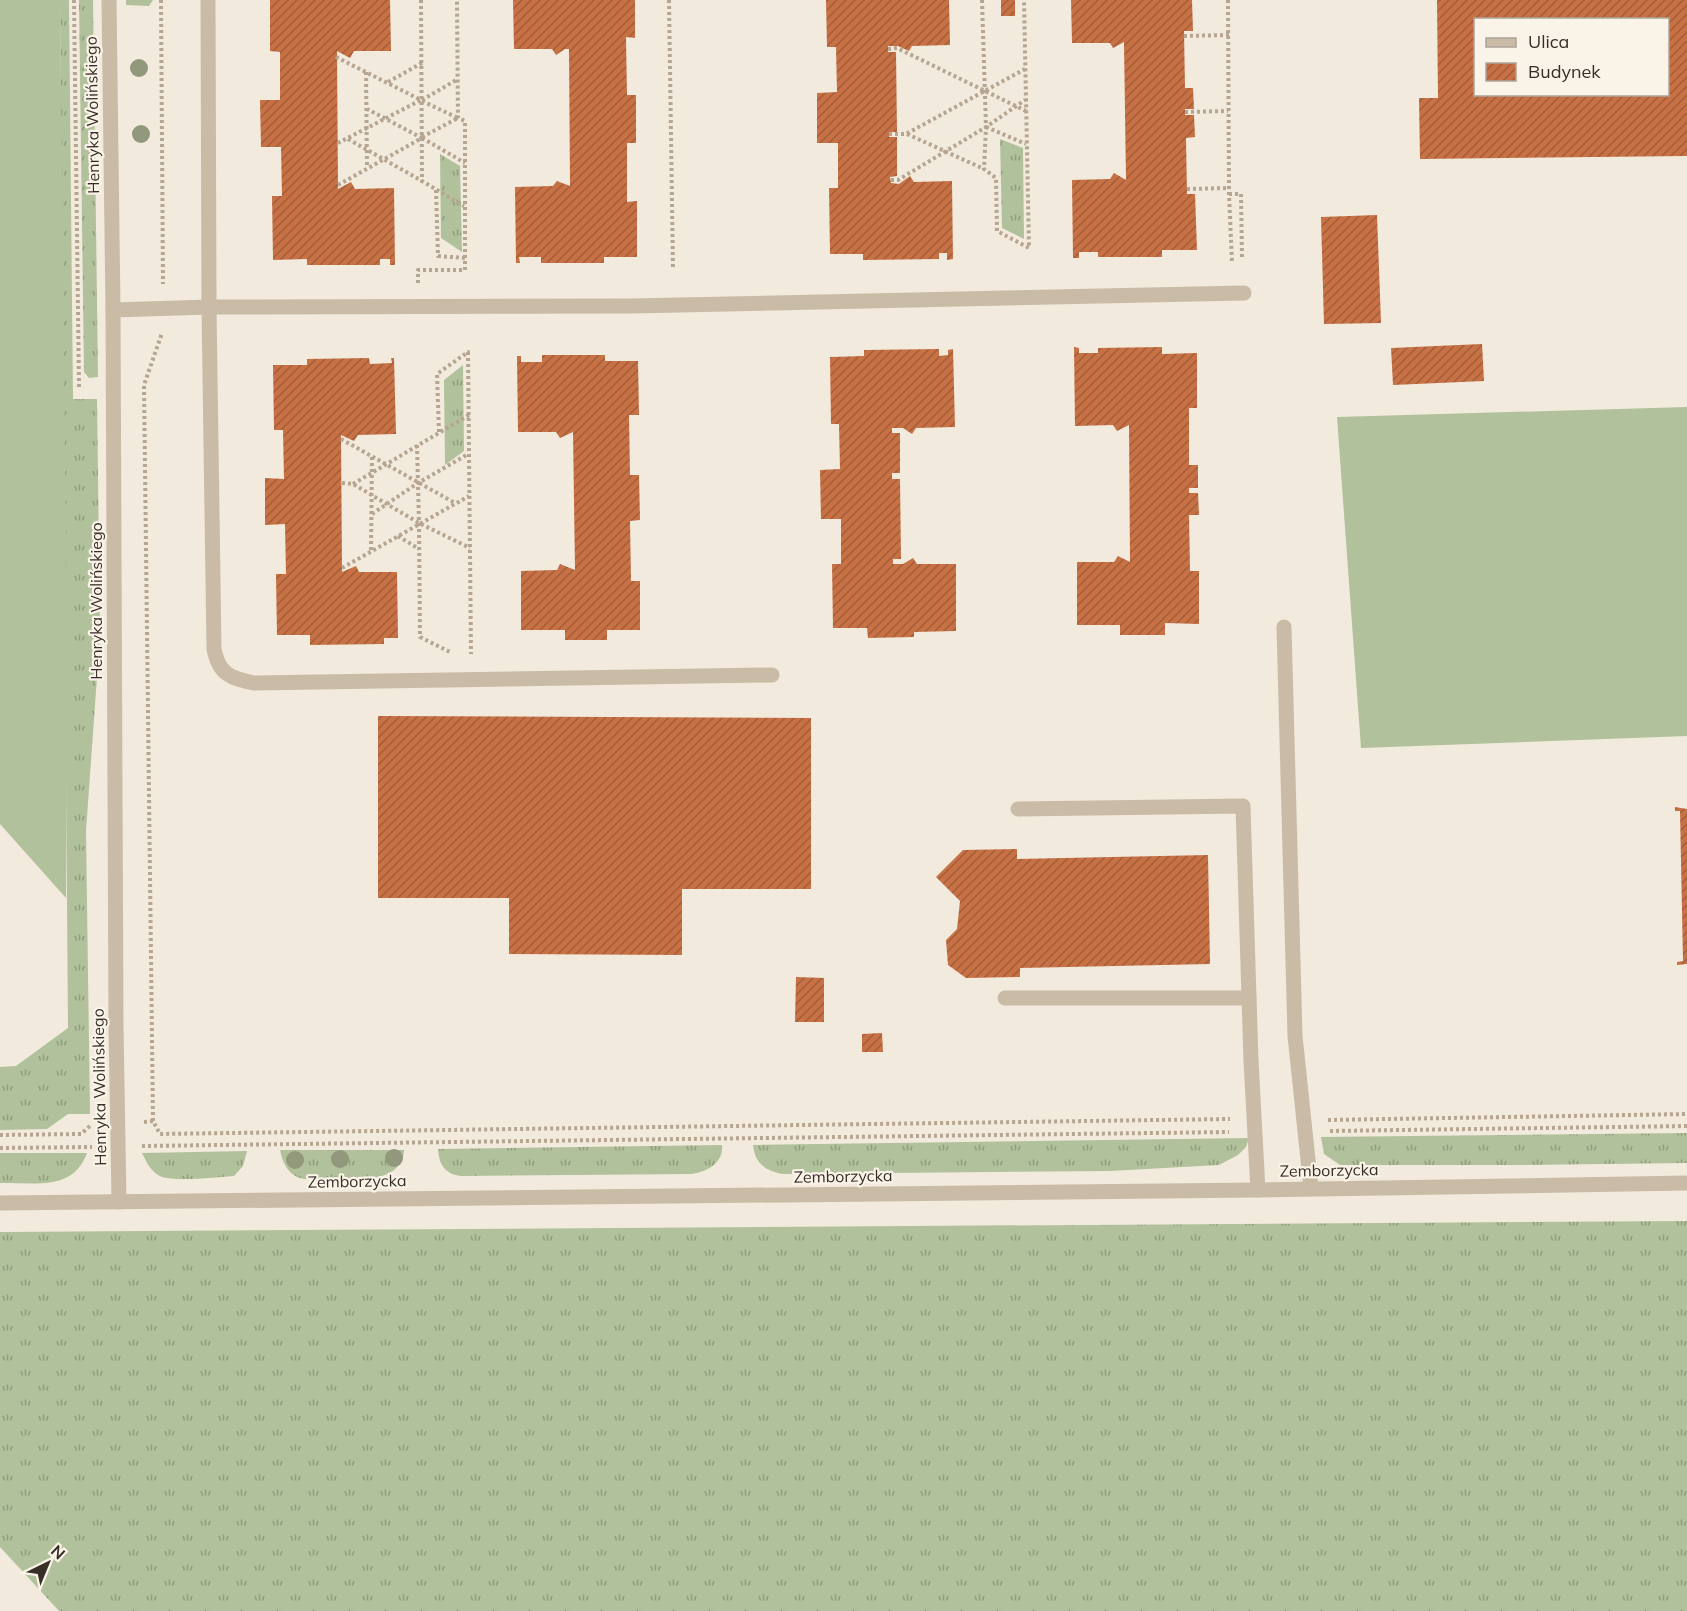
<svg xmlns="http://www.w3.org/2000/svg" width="1687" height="1611" viewBox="0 0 1687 1611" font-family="Mulish,sans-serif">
<defs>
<pattern id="grass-tufts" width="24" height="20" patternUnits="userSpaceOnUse" patternTransform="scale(1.5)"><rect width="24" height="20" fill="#b1c19b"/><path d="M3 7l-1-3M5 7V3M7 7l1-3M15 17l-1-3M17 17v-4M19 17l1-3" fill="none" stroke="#919d7e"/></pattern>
<pattern id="building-hatch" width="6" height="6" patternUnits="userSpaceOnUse" patternTransform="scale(1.5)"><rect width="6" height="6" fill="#c77145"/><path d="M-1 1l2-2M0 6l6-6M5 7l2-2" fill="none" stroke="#a25d3a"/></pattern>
</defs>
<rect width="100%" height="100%" fill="#f2eadc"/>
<g fill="url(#grass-tufts)">
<path d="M60 0H69L73 399H97L100 635 86 831 90 1114H68L47 1129 0 1130V1067L16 1066 68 1028Z"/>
<path d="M79 0H93L98 377 89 378 84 372Z"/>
<path d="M126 0H153L149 6 126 5Z"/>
<path d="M1000 139 1023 148 1024 239 1002 228Z"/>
<path d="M440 154 460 166 462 252 441 238Z"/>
<path d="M463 365 464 451 445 465 444 380Z"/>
<path d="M1687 1133V1163L1522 1165H1340L1324 1154 1321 1137Z"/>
<path d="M1249 1138 1246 1147 1238 1155 1219 1165 1110 1171 782 1174C765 1170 755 1164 753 1145Z"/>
<path d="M722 1145C724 1163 707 1172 691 1174L461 1176C445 1174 439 1165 438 1149Z"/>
<path d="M280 1150H404C402 1185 354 1179 330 1179 320 1179 306 1181 297 1177 287 1172 282 1161 280 1150Z"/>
<path d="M247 1151 243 1166 234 1176C218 1177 170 1183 158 1175 150 1170 146 1161 142 1153Z"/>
<path d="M0 1153H87C73 1192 34 1182 0 1183Z"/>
<path d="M1687 1221V1611H59L0 1547V1232Z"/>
</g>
<g fill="#b1c19b">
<path d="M0 0H60L67 642 66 898 0 824Z"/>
<path d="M1687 407V736L1361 748 1337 417Z"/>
</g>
<g fill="url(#building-hatch)" fill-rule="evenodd">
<path d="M270 0H390L391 51H354L350 58 337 51 338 185V189L351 182 355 189 394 188 395 265H390V259H380V265H307V259L273 260 272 196H282L281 147H261L260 100H280V52L270 51Z"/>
<path d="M513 0H635V38L626 37 627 95H636V143H627V202L637 201V257H604V263H541V257H519L520 263H516L515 187 553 186 557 181 570 186 569 49H565L556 55 552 49H514Z"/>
<path d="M826 0H949L950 45 912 46 909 51 898 46H888V52H896L897 132H889V137H897V176L890 177 891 183 899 184 910 176 914 182 952 181 953 259 947 260V253H939V259L863 260V254H830L829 188H838V143H817V93L837 92 836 47H827Z"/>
<rect x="1001" y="0" width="14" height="16"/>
<path d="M1071 0H1192L1193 31H1184L1185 88H1193L1194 109H1185V115H1194L1195 137 1186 138 1187 194H1195L1197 250H1162V257H1098V252H1079V258H1073L1072 180 1110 179 1114 173 1126 180 1124 42 1113 48 1110 43H1072Z"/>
<path d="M1437 0H1687V156L1420 159 1419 98H1438ZM1476 20H1668V94H1476Z"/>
<path d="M1377 215 1381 323 1324 324 1321 217Z"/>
<path d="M1482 344 1484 381 1393 385 1391 348Z"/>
<path d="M1074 347 1079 348V353H1098V348L1162 347V354L1197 353V408H1189V465H1198V488H1189V493H1198L1199 515H1189L1190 571H1199V624L1165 623V635H1120V625H1077V562H1114L1118 556 1130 562 1129 425 1117 431 1113 425 1075 426Z"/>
<path d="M939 349V356L948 355V350L953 349 955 427 916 428 912 434 903 428H892V433H900V473H892V479H900L901 559H893V564H903L913 558 917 564H956V631L914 632V637L868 638 867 628H833L832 564H841V519H821L820 470 840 469 839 424H831L830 357 864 356V350Z"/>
<path d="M542 355H605V361H638L639 415H629L630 475H639L640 520 630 521 631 581H640V630H607V640H565V630H521V571L557 570 560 564 575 570 573 432 560 438 556 432H518L517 356H521V362H542Z"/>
<path d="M369 358 370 364 392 363 391 358H394L396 434 358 435 354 441 341 435 342 572 356 566 359 572H397L398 638H384V644L310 645V635H277L276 574H286L285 524 265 525V478L284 479 283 430H274L273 365H307V359Z"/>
<path d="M378 716 811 718V889H682V955L509 954V898H378Z"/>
<path d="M1675 807 1687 809V964L1677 965V962L1683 961 1680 811H1675Z"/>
<path d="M1017 849V859L1208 855 1210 964 1020 968V977L966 978 948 965 946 940 957 929 960 901 936 877 963 850Z"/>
<path d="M796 977 824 978V1022H795Z"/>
<path d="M882 1033 883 1052H862V1034Z"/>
</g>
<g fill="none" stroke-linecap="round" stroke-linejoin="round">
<g stroke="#b6a591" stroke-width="4" stroke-dasharray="3 3" stroke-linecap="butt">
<path d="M74 0 79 388"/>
<path d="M161 0 163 284"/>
<path d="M421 0 422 181 464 206"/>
<path d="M669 0 673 270"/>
<path d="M982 0 986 127 984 169 996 178 997 231 1029 248 1024 0"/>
<path d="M1228 0 1229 194 1232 262"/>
<path d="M1184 36 1229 35"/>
<path d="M888 49 897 48 1026 111"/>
<path d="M336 57 421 100 338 143"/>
<path d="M366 72 367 168"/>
<path d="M388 82 422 63"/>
<path d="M422 100 458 79"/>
<path d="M422 101 458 118"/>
<path d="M1185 112 1228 111"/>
<path d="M986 127 1026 144"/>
<path d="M889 134H906L1025 69"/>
<path d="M907 134 984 169"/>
<path d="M422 137 458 118"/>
<path d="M422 138 465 163"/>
<path d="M348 139 422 181"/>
<path d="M891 180H898L986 127 1025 100"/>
<path d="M338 185 422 138 367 109"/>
<path d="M1187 189 1229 188"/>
<path d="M436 190 438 256 465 258"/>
<path d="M1229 194H1241L1242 257"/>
<path d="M418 283V270H465V121L458 118 457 0"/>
<path d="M439 432 437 374 468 352 471 654"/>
<path d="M341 439 455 503"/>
<path d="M417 445 419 523 420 637 452 653"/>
<path d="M342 483 353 484 419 523 470 548"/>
<path d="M353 484 469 415"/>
<path d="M372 514 418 483 468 454"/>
<path d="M398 536 419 549"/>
<path d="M371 550 372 457"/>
<path d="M342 568 469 496"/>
<path d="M1328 1120 1687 1114"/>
<path d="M153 1121 144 385 162 333"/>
<path d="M144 1122 153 1121 160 1134 1230 1119"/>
<path d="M1330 1131 1687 1126"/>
<path d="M0 1135 81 1134 92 1124"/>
<path d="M142 1146 1229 1132"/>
<path d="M0 1148 92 1147"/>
</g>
<g stroke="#cabba7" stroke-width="15">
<path d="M113 310 209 307 208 0"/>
<path d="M1284 627 1295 1036 1311 1188"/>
<path d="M772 675 254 683C231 678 219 675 214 649L209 307 631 306 1244 293"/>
<path d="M1018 809 1243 806 1251 1061 1258 1190"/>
<path d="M1005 998H1249"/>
</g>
<path stroke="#cabba7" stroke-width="15" d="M109 0 113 310 116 1026 119 1202"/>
<path stroke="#cabba7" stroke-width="15" d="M0 1203 1258 1190 1687 1183"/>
</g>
<g fill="#91987b">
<circle cx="139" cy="68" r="9"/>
<circle cx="141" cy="134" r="9"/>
<circle cx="394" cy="1158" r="9"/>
<circle cx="340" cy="1159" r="9"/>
<circle cx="295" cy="1160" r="9"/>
</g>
<g text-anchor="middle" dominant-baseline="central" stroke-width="4.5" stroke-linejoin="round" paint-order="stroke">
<g font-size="16" fill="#372e28" stroke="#faf3e8">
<text transform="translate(92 115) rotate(-91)">Henryka Wolińskiego</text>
<text transform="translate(96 601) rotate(-90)">Henryka Wolińskiego</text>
<text transform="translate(99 1087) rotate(-91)">Henryka Wolińskiego</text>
<text transform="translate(1329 1170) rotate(-1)">Zemborzycka</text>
<text transform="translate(843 1176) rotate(-1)">Zemborzycka</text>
<text transform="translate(357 1181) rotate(-1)">Zemborzycka</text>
</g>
</g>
<rect x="1474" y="18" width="195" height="78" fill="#faf3e8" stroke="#aca49b" stroke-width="1.5"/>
<rect x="1486" y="38" width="30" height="9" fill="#cabba7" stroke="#aca49b" stroke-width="1.5"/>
<text x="1528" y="48" font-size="18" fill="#372e28">Ulica</text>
<rect x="1486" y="63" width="30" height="18" fill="url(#building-hatch)" stroke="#aca49b" stroke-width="1.5"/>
<text x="1528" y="78" font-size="18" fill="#372e28">Budynek</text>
<g transform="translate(48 1563) rotate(43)" stroke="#faf3e8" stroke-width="4.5" paint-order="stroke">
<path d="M0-4.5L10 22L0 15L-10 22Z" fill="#372e28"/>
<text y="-9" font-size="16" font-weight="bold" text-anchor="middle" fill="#372e28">N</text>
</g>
</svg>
